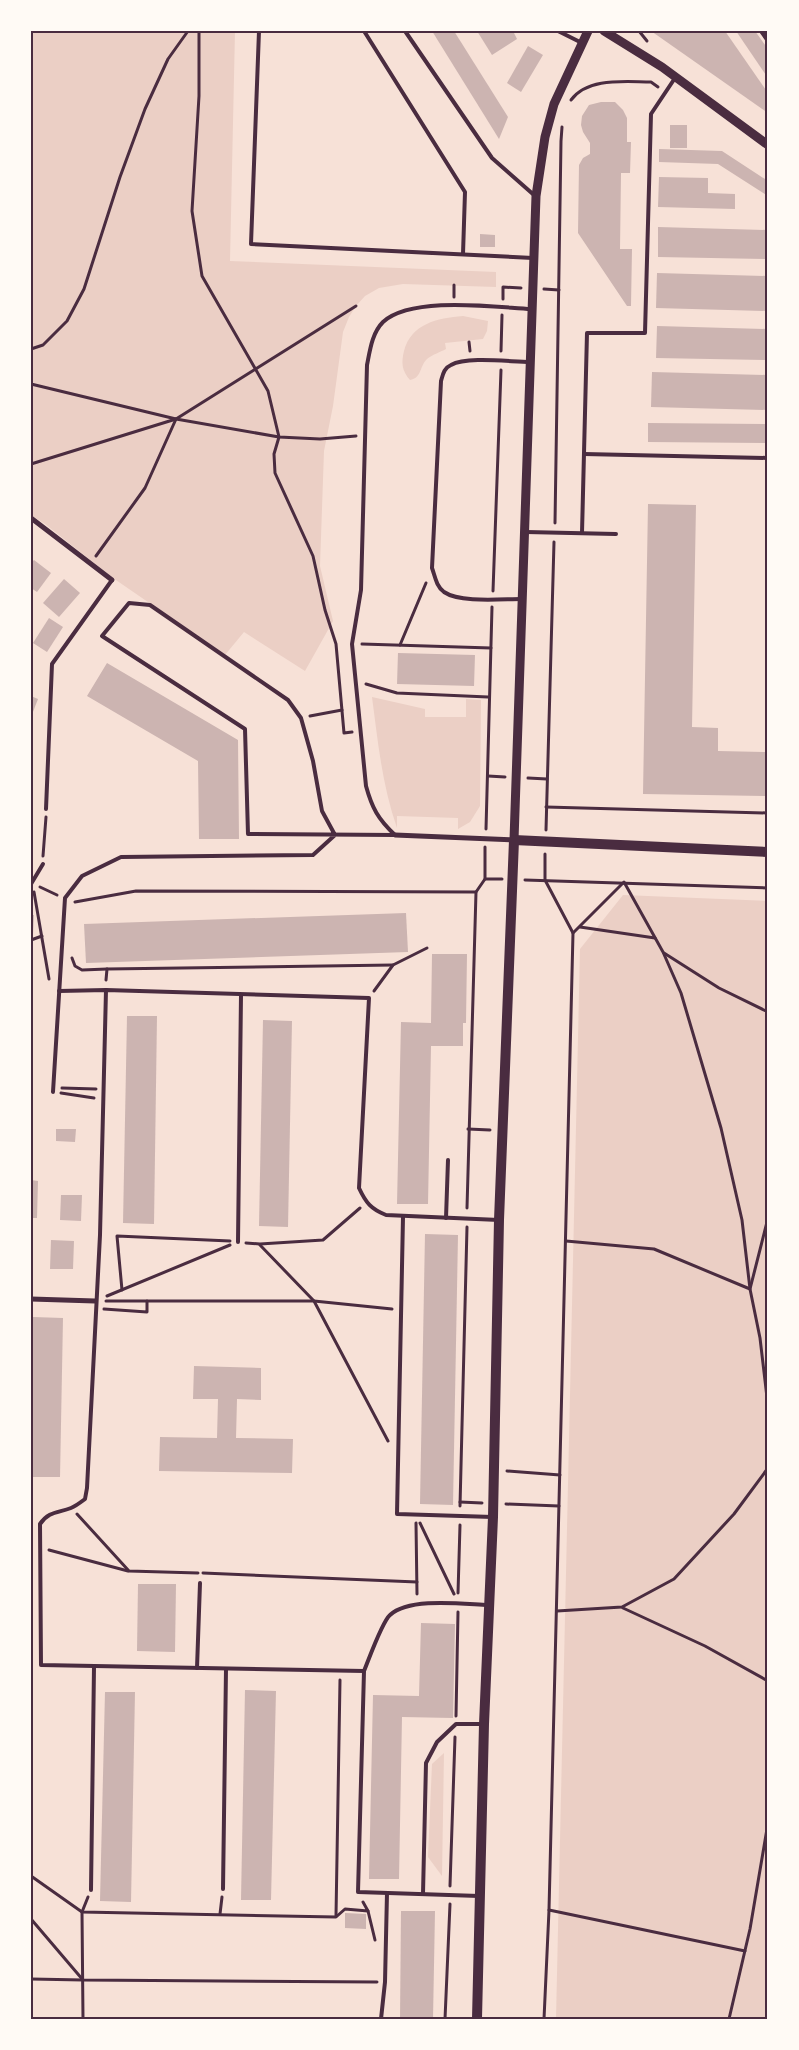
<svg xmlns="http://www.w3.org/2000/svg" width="799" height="2050" viewBox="0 0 799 2050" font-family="'Fira Sans Condensed',sans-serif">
<rect width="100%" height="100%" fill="#f7e1d7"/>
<g fill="#ebcfc5">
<path d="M31 31H235L230 261 496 272V287L403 284 379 288 365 296 356 306 349 317 343 332 333 406 324 451 320 566 333 621 305 671 244 632 225 655 113 578 45 524 31 515Z"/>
<path d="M463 316 488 321 487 331 483 339 445 343 446 349C440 352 432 355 427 359 419 367 422 378 410 380 402 371 401 363 404 351 411 324 437 318 463 316Z"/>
<path d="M372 697 425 709V717H466V699L481 700 480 806 470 822 458 829V818L397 816V828C382 785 378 742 372 697Z"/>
<path d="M623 895 768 901V2019H556L580 949Z"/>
<path d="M444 1753 442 1876 428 1857 432 1764Z"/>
</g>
<g fill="#ccb4b1">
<path d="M432 31H454L508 117 499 139Z"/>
<path d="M477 31H513L517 39 492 55Z"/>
<path d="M651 31H725L768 93V113Z"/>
<path d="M736 31H755L768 49V78Z"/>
<path d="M528 46 543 55 521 92 507 83Z"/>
<path d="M601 102H615L623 110 627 118V142H631L630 173H621L620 249H632L631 306H627L578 233 579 165 583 158 590 154V143L583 132 581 125 582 116 589 105Z"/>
<rect x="670" y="125" width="17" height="23"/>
<path d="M659 149 722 151 768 181V196L718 164 659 162Z"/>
<path d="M659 177 708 178V193L735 194V209L658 207Z"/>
<path d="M658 227 768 230V259L658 257Z"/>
<path d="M480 234 495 235V247H480Z"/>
<path d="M657 273 768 276V311L656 308Z"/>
<path d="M657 326 768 329V360L656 358Z"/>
<path d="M652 372 768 375V410L651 407Z"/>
<path d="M648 423 768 424V443L648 442Z"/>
<path d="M648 504 696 505 692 727 718 728V751L768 752V796L643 794Z"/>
<path d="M34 560 51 573 37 592 31 588V563Z"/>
<path d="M64 579 80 593 59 617 43 603Z"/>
<path d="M49 618 63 627 47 652 33 643Z"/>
<path d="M398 653 475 655 474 686 397 684Z"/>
<path d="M107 663 238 740 239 839H199L198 761 87 696Z"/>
<path d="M31 696 38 699 31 717Z"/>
<path d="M406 913 408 952 86 963 84 924Z"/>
<path d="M31 915H34L33 934H31Z"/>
<path d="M432 954H467L466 1023H463V1046H431L428 1204H397L401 1022 431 1023Z"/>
<path d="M127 1016H157L154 1224 123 1223Z"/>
<path d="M263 1020 292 1021 288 1227 259 1226Z"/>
<path d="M56 1129H76L75 1142 56 1141Z"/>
<path d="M31 1180 38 1181 37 1218H31Z"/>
<path d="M61 1195H82L81 1221 60 1220Z"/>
<path d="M425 1234 458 1235 453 1505 420 1504Z"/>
<path d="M51 1240 74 1241 73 1269H50Z"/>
<path d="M33 1317 63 1318 60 1477H31Z"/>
<path d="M194 1366 261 1368V1400L237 1399 236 1438 293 1439 292 1473 159 1471 160 1437 217 1438 218 1399H193Z"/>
<path d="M138 1584H176L175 1652 137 1651Z"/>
<path d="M421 1623 455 1624 453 1718 402 1717 399 1879H369L373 1695 419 1696Z"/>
<path d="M245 1690 276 1691 271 1900H241Z"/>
<path d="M105 1692H135L131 1902 100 1901Z"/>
<path d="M401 1911H435L433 2019H400Z"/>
<path d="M345 1913 366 1914V1929L345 1928Z"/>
</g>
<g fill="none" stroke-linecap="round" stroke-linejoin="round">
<g stroke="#4a2c40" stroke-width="3">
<path d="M199 31V96L192 211 202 276 268 391 279 437 274 454 275 473 313 556 325 610 336 644 344 733 352 732"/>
<path d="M639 31 647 41"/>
<path d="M571 100C588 77 625 82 651 82L658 87"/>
<path d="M544 289 559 290"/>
<path d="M454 297V285"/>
<path d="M503 299V287L521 288"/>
<path d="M469 342 470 351"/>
<path d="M31 349 43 345 67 321 84 289 120 177 145 109 168 59 188 31"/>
<path d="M501 351 502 315"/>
<path d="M31 384 176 419 279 437 320 439 356 436"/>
<path d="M31 464 176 419 356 306"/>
<path d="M555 523 561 141 562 127"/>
<path d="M96 556 145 488 176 419"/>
<path d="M493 591 501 370"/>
<path d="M362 644 491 648"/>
<path d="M400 645 426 583"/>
<path d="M366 684 397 693 488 697"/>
<path d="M310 716 342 710"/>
<path d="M488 776 505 777"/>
<path d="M528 778 547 779"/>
<path d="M546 807 768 813"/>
<path d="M486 829 492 607"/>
<path d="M546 830 554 542"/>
<path d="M43 856 46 817"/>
<path d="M485 879H502"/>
<path d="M525 880 768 888"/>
<path d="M40 887 57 895"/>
<path d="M34 892 49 979"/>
<path d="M75 902 136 891 476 892"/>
<path d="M580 927 655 938"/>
<path d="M573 933 624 882 663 952 681 993 721 1128 742 1220 750 1289 760 1338 768 1406"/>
<path d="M31 940 42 936"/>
<path d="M664 953 719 988 768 1012"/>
<path d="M72 958 75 966 82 970 107 969"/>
<path d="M106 980 107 969 393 965"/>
<path d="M374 991 393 965 427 948"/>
<path d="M62 1088 96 1089"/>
<path d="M61 1093 94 1098"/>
<path d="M468 1129 490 1130"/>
<path d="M467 1208 476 892 485 879V847"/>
<path d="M566 1241 654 1249 750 1289 768 1218"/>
<path d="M246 1243 260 1244 323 1240 360 1208"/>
<path d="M260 1245 314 1301 388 1441"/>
<path d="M122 1290 117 1236 230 1241"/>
<path d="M107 1296 230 1245"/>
<path d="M106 1301H314L392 1309"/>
<path d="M104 1309 147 1312V1301"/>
<path d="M507 1471 560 1475"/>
<path d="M460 1502 482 1503"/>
<path d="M506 1504 559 1506"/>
<path d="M460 1506 467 1227"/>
<path d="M77 1514 129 1571 198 1573"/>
<path d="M416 1523 417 1594"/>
<path d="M420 1523 454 1594"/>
<path d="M49 1550 128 1571"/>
<path d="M203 1573 417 1582"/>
<path d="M458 1593 460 1525"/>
<path d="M623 1608 705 1646 768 1681"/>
<path d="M557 1611 622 1607 674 1579 734 1514 768 1468"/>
<path d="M456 1716 458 1612"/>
<path d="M31 1876 82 1912 336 1917 345 1909 368 1911 363 1902"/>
<path d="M450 1886 455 1737"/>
<path d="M549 1910 745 1951"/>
<path d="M368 1911 375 1940"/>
<path d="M220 1914 222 1897"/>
<path d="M336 1916 340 1680"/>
<path d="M31 1919 83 1980 377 1982"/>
<path d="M31 1979 83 1980"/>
<path d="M83 2019 82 1912 88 1897"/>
<path d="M445 2019 450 1904"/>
<path d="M544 2019 549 1910 573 933 545 880V854"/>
<path d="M729 2019 750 1929 768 1823"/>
</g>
<g stroke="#4a2c40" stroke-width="4">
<path d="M259 31 251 244 533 258"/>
<path d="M364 31 465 192 463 254"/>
<path d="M405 31 492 158 534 195"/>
<path d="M558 31 582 43"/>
<path d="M761 31 768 41"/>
<path d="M584 454 768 458"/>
<path d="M526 532 616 534"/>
<path d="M582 533 587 333H645L651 114 675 78"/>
<path d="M521 599C501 599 460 603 444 592 436 586 435 576 432 568L441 381C443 374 444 368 451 365 467 356 511 362 530 362"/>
<path d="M46 809 52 664 112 580"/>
<path d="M395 835C378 819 372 808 366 786L352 644 361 590 367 365C370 350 372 333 383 322 412 296 493 307 531 309"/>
<path d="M31 884 43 864"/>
<path d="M106 990 100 1235 87 1488 85 1499C81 1502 76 1506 71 1508 58 1513 49 1511 40 1524L41 1665 364 1671 358 1892 479 1896"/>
<path d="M59 991 106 990 369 998 359 1188C366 1203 371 1209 386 1215L499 1220"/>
<path d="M53 1092 65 898 82 876 121 857 313 855 335 835 322 811 313 761 301 718 288 700 150 605 129 603 102 636 245 729 248 834 395 835"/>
<path d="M403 1217 397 1514 493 1517"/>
<path d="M446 1218 448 1160"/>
<path d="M238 1242 241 995"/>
<path d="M197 1668 200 1583"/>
<path d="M364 1671C369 1659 382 1622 390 1615 409 1597 463 1604 488 1605"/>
<path d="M223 1889 226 1669"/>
<path d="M91 1890 94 1667"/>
<path d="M423 1894 426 1763 437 1742 456 1724H483"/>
<path d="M381 2019 385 1982 387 1893"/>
</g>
<g stroke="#4a2c40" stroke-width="5">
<path d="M31 518 112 580"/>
<path d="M395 835 514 840"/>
<path d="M31 1299 95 1301"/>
</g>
<g stroke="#4a2c40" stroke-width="9">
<path d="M604 31 662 67 768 145"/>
<path d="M514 840 536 196 545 137 554 104 588 31"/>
</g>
<path stroke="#4a2c40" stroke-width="10" d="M477 2019 484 1724 493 1517 499 1220 514 840 768 852"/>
</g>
<rect width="799" height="2050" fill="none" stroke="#fffaf5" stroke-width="65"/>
<rect x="32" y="32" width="734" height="1986" fill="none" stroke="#4a2c40" stroke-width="2"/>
</svg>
